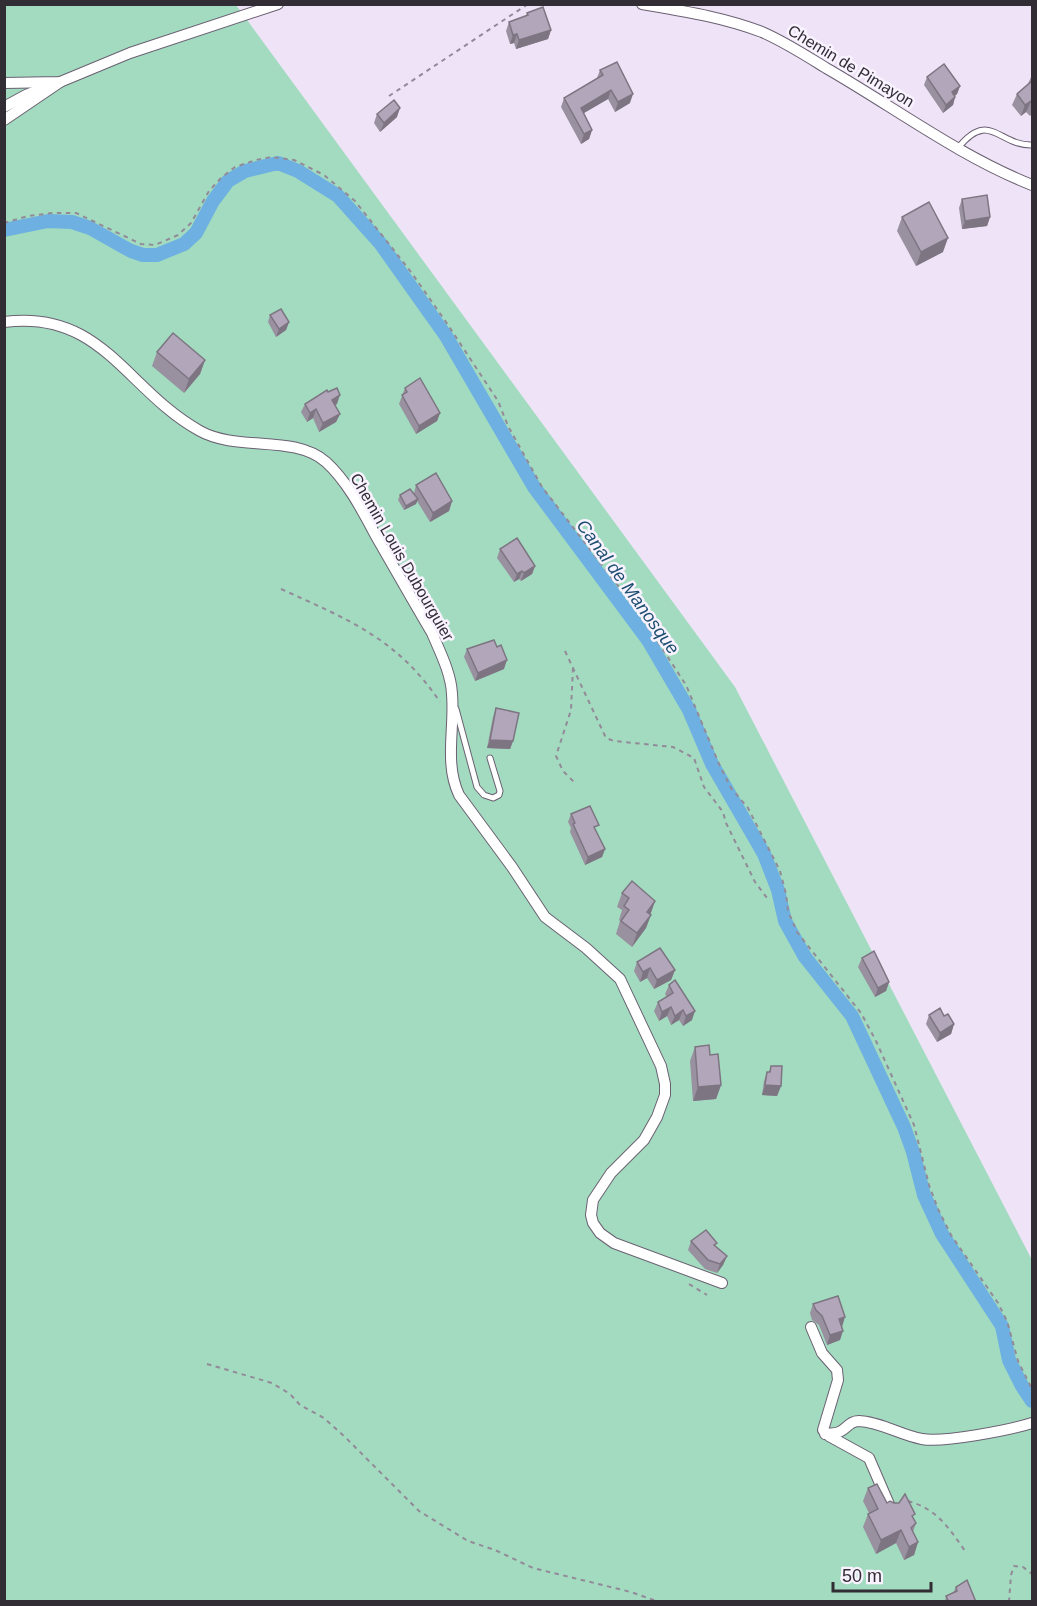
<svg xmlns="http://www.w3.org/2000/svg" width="1037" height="1606" viewBox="0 0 1037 1606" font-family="Arial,sans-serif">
<rect width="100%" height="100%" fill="#efe3f7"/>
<path fill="#a2dbbf" d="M5 5H236L735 687 1032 1260V1601L5 1602Z"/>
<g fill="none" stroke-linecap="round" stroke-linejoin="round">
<path stroke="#6eb0e1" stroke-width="14" d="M4 230 48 221 72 222 90 228 131 251 143 255H157L184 244 196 233 213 201 228 181 245 171 278 163 298 171 338 196 380 243 446 336 534 487 648 640 689 710 712 764 764 854 778 890 785 921 805 957 852 1016 904 1127 913 1152 924 1195 942 1234 1002 1326 1009 1360 1022 1386 1032 1401"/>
<defs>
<g id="service">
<path d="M958 148C989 109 999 146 1032 145"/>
<path d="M456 709 477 787 484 795 493 798 499 795 500 791 490 758"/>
</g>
<g id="minor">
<path d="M642 4C683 11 723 17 762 32 785 42 805 55 826 68 894 107 959 156 1032 185"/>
<path d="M4 83 60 82 130 53 278 4"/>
<path d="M4 107 26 95 46 87"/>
<path d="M4 120 60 82"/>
<path d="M4 322C102 309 126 390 200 431 238 452 294 434 326 462 348 482 363 512 377 538 395 569 413 601 432 633 440 652 451 673 452 694 455 728 444 763 459 795L512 867 545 917 586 948 620 979 661 1066 665 1084V1095L657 1117 644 1140 611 1173 593 1200 591 1215 593 1223 600 1233 614 1243 722 1283"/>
<path d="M811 1327 822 1353 837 1370 838 1380 823 1430 829 1436 869 1458 891 1509"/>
<path d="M825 1434C830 1433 835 1434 839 1432 847 1429 849 1421 859 1421 881 1422 900 1435 922 1439 943 1443 1010 1430 1032 1423"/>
</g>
</defs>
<use href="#service" stroke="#6a6072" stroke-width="7"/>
<use href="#minor" stroke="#6a6072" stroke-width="12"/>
<g stroke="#938a99" stroke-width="2" stroke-dasharray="4.5 4.5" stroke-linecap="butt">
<path d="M389 96 528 4"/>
<path d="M4 223 28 216 53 213H76L141 244 155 245 178 235 191 223 209 191 221 178 235 167 256 160 271 157 294 160 324 175 355 201 411 272 446 322 498 401 508 426 542 487 639 613 686 685 719 764 731 788 748 808 780 871 786 894 788 911 797 932 861 1013 876 1041 914 1125 929 1185 938 1209 951 1235 998 1303 1007 1321 1018 1361 1032 1389"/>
<path d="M281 589C347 619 397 638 440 702"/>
<path d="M565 651 606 738 614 741 673 747 694 758 704 787 723 812 726 823 755 882 767 898"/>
<path d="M573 668 571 710 556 756 563 771 576 784"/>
<path d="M689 1284 707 1295"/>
<path d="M207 1364 272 1383 290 1394 300 1405 324 1418 346 1438 419 1511 468 1541 495 1550 533 1568 631 1592 659 1602"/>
<path d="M908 1501C937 1509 949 1528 965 1551"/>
<path d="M1009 1602 1011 1575 1014 1566 1023 1567 1032 1574"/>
</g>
<use href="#service" stroke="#fff" stroke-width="5"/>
<use href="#minor" stroke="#fff" stroke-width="10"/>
</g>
<g fill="#9990a0">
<path d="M527 13 551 30 548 39 516 49 514 43 510 44 506 31 509 22 526 16Z"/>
<path d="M600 70 630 103 615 112 608 99 584 113 592 130 589 139 581 144 561 107 564 98 597 78Z"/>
<path d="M1032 76V114L1030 116 1026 112 1021 116 1012 105 1017 94 1028 84 1031 77Z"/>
<path d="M927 77 960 86 957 94 955 96V97L953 105 943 113 924 85Z"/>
<path d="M377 114 397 117 380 132 374 123Z"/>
<path d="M962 199 990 217 987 226 962 229 959 208Z"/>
<path d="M902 217 943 252 916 266 897 231Z"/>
<path d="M270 315 289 322 286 330 276 337 268 322Z"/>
<path d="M157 352 205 360 200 374 184 393 152 366Z"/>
<path d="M405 388 440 413 437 421 416 434 399 404Z"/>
<path d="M305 404H337L335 405 340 414 336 422 319 432 313 418 307 422 301 412Z"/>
<path d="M416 485 452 501 449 511 430 522 417 501 416 504 404 510 398 500 400 495 414 493Z"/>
<path d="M500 549 535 566 532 574 521 581 519 579 514 582 497 558Z"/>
<path d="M497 647 504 669 475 681 464 657 467 649Z"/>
<path d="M496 708 513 741 510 749 487 748 493 717Z"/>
<path d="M571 814 596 831 605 849 602 857 585 865 570 832 571 828 568 822Z"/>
<path d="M622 893 655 901 646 928 632 947 616 934 620 921 619 920 622 910 617 907Z"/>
<path d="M862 958 889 982 886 991 875 997 858 967Z"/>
<path d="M637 962 675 970 671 980 654 989 647 978 640 982 634 971Z"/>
<path d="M669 985 692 1020 683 1026 679 1020 671 1025 667 1016 659 1021 654 1011 658 1002 667 997 665 994Z"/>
<path d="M929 1015 944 1016 954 1024 951 1034 937 1042 926 1024Z"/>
<path d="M695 1047 710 1055 721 1085 716 1099 693 1101 690 1061Z"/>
<path d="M771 1066 781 1086 777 1096 762 1095 764 1081 767 1072H769Z"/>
<path d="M691 1241 717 1243 715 1246 727 1256 723 1265 717 1273 705 1269 688 1250Z"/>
<path d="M813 1304 842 1327 840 1340 827 1345 819 1325 812 1320 810 1313Z"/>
<path d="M868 1488 887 1503 913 1518 916 1523 913 1532 918 1542 914 1555 904 1560 896 1543 876 1554 863 1527 868 1514 869 1513 863 1501Z"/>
<path d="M956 1587 976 1602H945L946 1596 953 1593Z"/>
</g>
<g fill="#7d7582">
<path d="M551 30 548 39 516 49 519 40Z"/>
<path d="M517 34 514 43 510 44 513 35Z"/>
<path d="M960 86 957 94 949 100 952 92Z"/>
<path d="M611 90 608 99 577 117 581 108Z"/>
<path d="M633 94 630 103 615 112 618 102Z"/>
<path d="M955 97 953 105 943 113 946 105Z"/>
<path d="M1031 101 1026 112 1021 116 1025 105Z"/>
<path d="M400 108 397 117 380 132 384 123Z"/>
<path d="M592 130 589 139 581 144 584 134Z"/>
<path d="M990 217 987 226 962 229 965 221Z"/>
<path d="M948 238 943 252 916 266 921 252Z"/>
<path d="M289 322 286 330 276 337 279 329Z"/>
<path d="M205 360 200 374 184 393 189 379Z"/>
<path d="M340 395 337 404 329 408 332 400Z"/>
<path d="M316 409 313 418 307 422 310 413Z"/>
<path d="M440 413 437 421 416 434 419 426Z"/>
<path d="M340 414 336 422 319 432 323 423Z"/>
<path d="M418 499 416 504 404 510 406 506Z"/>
<path d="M452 501 449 511 430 522 433 513Z"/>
<path d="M535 566 532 574 521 581 524 573Z"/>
<path d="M522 571 519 579 514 582 517 574Z"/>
<path d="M507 660 504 669 475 681 478 673Z"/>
<path d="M490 740 513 741 510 749 487 748Z"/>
<path d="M605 849 602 857 585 865 588 857Z"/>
<path d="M655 901 650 915 647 912Z"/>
<path d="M651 915 646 928 632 947 637 933Z"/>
<path d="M650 968 647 978 640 982 643 972Z"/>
<path d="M675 970 671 980 654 989 657 980Z"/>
<path d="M889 982 886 991 875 997 878 988Z"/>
<path d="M671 1007 667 1016 659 1021 662 1012Z"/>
<path d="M683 1010 679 1020 671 1025 675 1016Z"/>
<path d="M695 1011 692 1020 683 1026 686 1016Z"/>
<path d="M954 1024 951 1034 937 1042 940 1033Z"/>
<path d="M721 1085 716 1099 693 1101 698 1087Z"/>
<path d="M765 1085 781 1086 777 1096 762 1095Z"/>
<path d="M727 1256 723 1265 717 1273 720 1264Z"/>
<path d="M845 1317 842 1327 839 1319Z"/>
<path d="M843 1331 840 1340 827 1345 830 1335Z"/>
<path d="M901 1530 896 1543 876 1554 881 1540Z"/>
<path d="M918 1542 914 1555 904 1560 909 1547Z"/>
</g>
<g fill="#b2a7ba" stroke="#7d7582" stroke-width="1.5">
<path d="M543 7 551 30 519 40 517 34 513 35 509 22 528 15 527 13Z"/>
<path d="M617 62 633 94 618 102 611 90 581 108 592 130 584 134 564 98 603 75 600 70Z"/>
<path d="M944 64 960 86 952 92 955 97 946 105 927 77Z"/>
<path d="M1032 81V103L1031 101 1025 105 1017 94Z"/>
<path d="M394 100 400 108 384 123 377 114Z"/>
<path d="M987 195 990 217 965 221 962 199Z"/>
<path d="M929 202 948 238 921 252 902 217Z"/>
<path d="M281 309 289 322 279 329 270 315Z"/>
<path d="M173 333 205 360 189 379 157 352Z"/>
<path d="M420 378 440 413 419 426 402 395 407 392 405 388Z"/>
<path d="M337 388 340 395 332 400 340 414 323 423 316 409 310 413 305 404 327 390 328 392Z"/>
<path d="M436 473 452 501 433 513 416 485Z"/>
<path d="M410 489 418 499 406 506 400 495Z"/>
<path d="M517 538 535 566 524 573 522 571 517 574 500 549Z"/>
<path d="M494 640 497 647 501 645 507 660 478 673 467 649Z"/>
<path d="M496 708 519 713 513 741 490 740Z"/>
<path d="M590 806 599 825 594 827 605 849 588 857 573 824 575 823 571 814Z"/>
<path d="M632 881 655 901 647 912 651 915 637 933 621 921 629 910 624 906 629 898 622 893Z"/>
<path d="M660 948 675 970 657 980 650 968 643 972 637 962Z"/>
<path d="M874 951 889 982 878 988 862 958Z"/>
<path d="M675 980 695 1011 686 1016 683 1010 675 1016 671 1007 662 1012 658 1002 673 993 669 985Z"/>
<path d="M940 1008 944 1016 948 1014 954 1024 940 1033 929 1015Z"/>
<path d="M709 1045 710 1055 718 1054 721 1085 698 1087 695 1047Z"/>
<path d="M771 1066H782L781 1086 765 1085 767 1072H770Z"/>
<path d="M706 1230 717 1243 714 1245 727 1256 720 1264 708 1260 691 1241Z"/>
<path d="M838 1296 845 1317 839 1319 843 1331 830 1335 822 1316 816 1310 813 1304Z"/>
<path d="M877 1484 887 1503 890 1501 894 1503H899L905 1494 915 1514 912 1516 916 1523 911 1528 918 1542 909 1547 901 1530 881 1540 868 1514 878 1509 868 1488Z"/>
<path d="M967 1580 976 1602H949L946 1596 957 1591 956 1587Z"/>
</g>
<g text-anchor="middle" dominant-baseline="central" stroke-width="5" stroke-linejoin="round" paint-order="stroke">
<g font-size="16" fill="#322d35" stroke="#f9f2ff">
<text transform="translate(851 66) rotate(31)">Chemin de Pimayon</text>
<text transform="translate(402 557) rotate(60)">Chemin Louis Dubourguier</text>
</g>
<g font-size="18" font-style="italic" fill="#1e4f71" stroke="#f9f2ff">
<text transform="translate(628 587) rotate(54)">Canal de Manosque</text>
</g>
</g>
<rect width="1037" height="1606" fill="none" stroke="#322d35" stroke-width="12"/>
<path d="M833 1582v9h98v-9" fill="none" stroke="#322d35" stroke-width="3"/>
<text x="842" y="1582" font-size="18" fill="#322d35" stroke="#f9f2ff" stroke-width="4.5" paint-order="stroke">50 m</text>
</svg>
